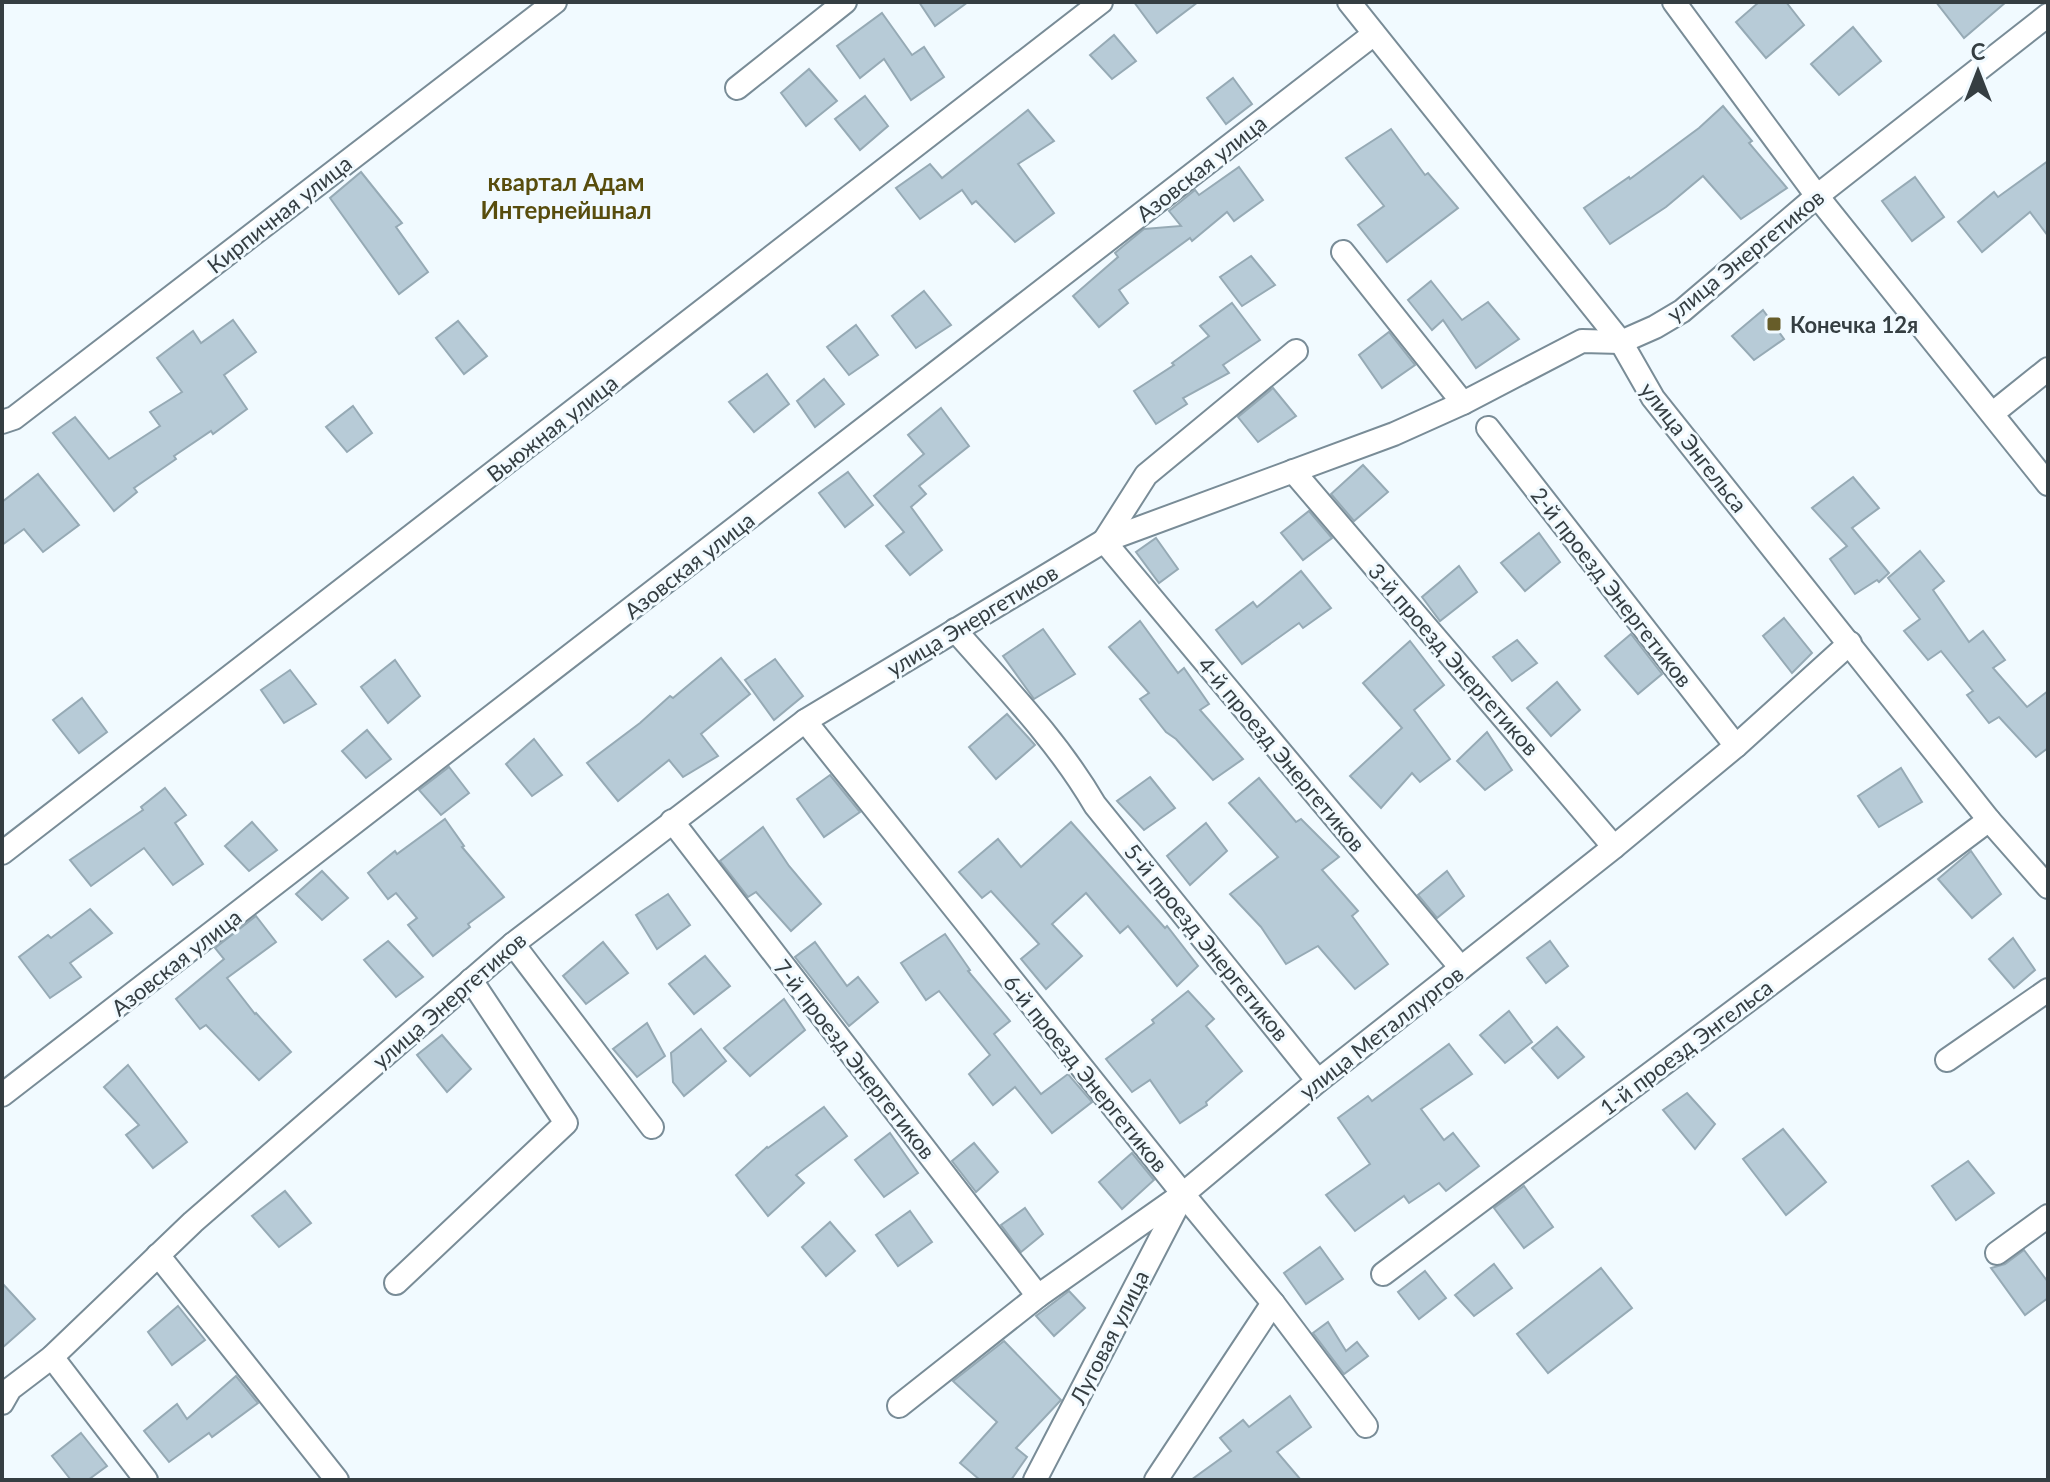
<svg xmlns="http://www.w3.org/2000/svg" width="2050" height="1482" viewBox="0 0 2050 1482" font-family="Lato,sans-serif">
<rect width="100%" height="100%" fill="#f1faff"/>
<g fill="#b7cbd7" stroke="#96aab5" stroke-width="2">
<path d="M919 2H968L935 26Z"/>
<path d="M1134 2H1198L1157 33Z"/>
<path d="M1759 2H1786L1804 25 1766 58 1736 22Z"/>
<path d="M1936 2H2006L1964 38Z"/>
<path d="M882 13 912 55 924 47 944 77 911 100 884 59 860 78 837 46Z"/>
<path d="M1853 27 1881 61 1839 95 1811 64Z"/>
<path d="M1114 35 1136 61 1112 79 1090 55Z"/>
<path d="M809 69 837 101 806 126 781 93Z"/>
<path d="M1233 78 1252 104 1226 124 1207 98Z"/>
<path d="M865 96 888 126 860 150 835 119Z"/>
<path d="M1723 106 1752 141 1749 143 1787 188 1741 219 1703 176 1666 207 1610 244 1584 208 1629 177 1630 179 1699 128Z"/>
<path d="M1028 110 1054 141 1018 164 1054 213 1015 242 976 201 972 204 962 190 920 219 896 188 930 164 942 178Z"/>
<path d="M1391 129 1425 175 1428 173 1458 208 1387 262 1358 225 1384 206 1346 158Z"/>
<path d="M2048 161V236L2030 212 1982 252 1958 222 1994 192 1998 197Z"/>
<path d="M1239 167 1263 200 1234 221 1227 212 1192 241 1190 238 1119 290 1128 303 1099 327 1073 296 1118 257 1115 253 1122 247 1144 229 1181 226 1169 211 1195 190 1199 195Z"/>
<path d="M361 172 402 223 396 227 428 272 399 294 330 198Z"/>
<path d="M1915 177 1944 217 1912 241 1882 201Z"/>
<path d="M1251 256 1275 285 1242 306 1220 277Z"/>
<path d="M1431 281 1462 320 1488 302 1519 339 1476 368 1443 320 1432 330 1408 300Z"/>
<path d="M924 291 951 325 916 348 892 316Z"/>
<path d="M1232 303 1260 340 1223 365 1229 373 1183 398 1187 404 1156 424 1134 391 1174 365 1172 363 1209 336 1200 326Z"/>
<path d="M1763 310 1784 339 1754 360 1732 336Z"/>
<path d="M233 320 256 352 224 375 247 409 213 434 211 431 174 456 176 459 134 488 137 492 114 511 53 433 75 417 109 459 160 426 150 412 182 392 157 358 193 331 201 343Z"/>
<path d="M458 321 487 356 464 374 436 338Z"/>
<path d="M856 325 878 355 849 375 827 347Z"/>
<path d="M1389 332 1415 365 1382 388 1359 355Z"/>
<path d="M767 374 789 404 754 432 729 402Z"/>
<path d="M824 379 844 404 815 427 797 401Z"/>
<path d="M1273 388 1296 416 1258 442 1238 417Z"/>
<path d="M353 406 372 433 347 452 326 427Z"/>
<path d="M941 408 969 446 919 486 926 494 911 507 942 550 910 575 886 546 904 532 874 496 924 454 908 435Z"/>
<path d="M1363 465 1388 492 1354 521 1331 494Z"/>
<path d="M848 472 873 505 845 527 819 493Z"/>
<path d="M38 474 79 525 43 552 24 529 2 545V502Z"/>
<path d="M1853 477 1879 508 1852 528 1889 573 1879 582 1877 580 1855 594 1830 559 1847 546 1812 508Z"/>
<path d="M1309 511 1332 538 1303 560 1281 533Z"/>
<path d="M1539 533 1560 562 1525 591 1501 563Z"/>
<path d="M1156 538 1178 569 1159 583 1136 552Z"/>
<path d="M1920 551 1944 581 1933 590 1969 642 1983 631 2005 660 1993 668 2027 707 2048 691V748L2036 757 1999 717 1989 723 1967 695 1973 691 1941 651 1928 660 1904 631 1920 619 1888 578Z"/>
<path d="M1459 566 1477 592 1440 621 1422 597Z"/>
<path d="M1301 571 1331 608 1303 628 1299 623 1242 664 1216 630 1253 602 1257 607Z"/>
<path d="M1784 618 1812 653 1792 673 1763 636Z"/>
<path d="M1140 621 1178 673 1184 668 1209 704 1200 710 1243 759 1213 780 1176 739 1166 732 1140 699 1149 693 1109 647Z"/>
<path d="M1043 629 1075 674 1034 699 1003 656Z"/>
<path d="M1631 634 1662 674 1638 694 1605 656Z"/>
<path d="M1517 640 1537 663 1512 681 1493 657Z"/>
<path d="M1410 641 1444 685 1414 710 1450 759 1420 782 1412 773 1381 808 1350 776 1402 728 1363 683Z"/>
<path d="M721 658 750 694 701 734 718 756 683 777 669 760 618 801 587 763 640 723 670 696 673 698Z"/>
<path d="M775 659 803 696 774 720 745 680Z"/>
<path d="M395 660 420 696 388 723 361 687Z"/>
<path d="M290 670 316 704 284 723 261 690Z"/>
<path d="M1557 682 1580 710 1551 736 1527 708Z"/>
<path d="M82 698 107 732 79 753 53 720Z"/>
<path d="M1007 714 1035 745 996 779 969 747Z"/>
<path d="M367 730 391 759 366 778 342 751Z"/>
<path d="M1487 732 1512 770 1485 790 1457 761Z"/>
<path d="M534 739 562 775 532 796 506 764Z"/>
<path d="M449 767 469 793 441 815 419 790Z"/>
<path d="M1901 768 1922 802 1879 827 1858 796Z"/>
<path d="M830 775 860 812 824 837 797 799Z"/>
<path d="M1150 777 1175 808 1144 830 1117 801Z"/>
<path d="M1259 778 1296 822 1301 819 1339 857 1322 870 1358 911 1352 916 1388 964 1355 989 1318 946 1286 964 1261 927 1230 894 1278 857 1229 803Z"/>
<path d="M165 788 186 815 175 823 203 864 173 885 144 848 91 886 70 860 143 810 141 807Z"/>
<path d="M445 819 464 846 462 847 504 897 468 924 470 927 433 956 408 925 417 918 396 893 388 899 368 873 395 851 397 854Z"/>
<path d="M252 822 277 850 249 871 225 846Z"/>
<path d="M1071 822 1165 928 1167 926 1198 966 1177 986 1128 926 1120 933 1086 893 1052 924 1082 956 1046 989 1021 959 1039 944 991 891 982 898 959 872 998 839 1021 867Z"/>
<path d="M1206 823 1227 851 1190 885 1167 856Z"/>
<path d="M763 827 789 866 821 904 791 931 756 892 748 897 720 861Z"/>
<path d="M1971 851 2001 894 1972 918 1938 879Z"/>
<path d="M322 871 348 898 322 920 296 894Z"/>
<path d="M1447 871 1464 896 1437 918 1418 895Z"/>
<path d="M668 894 690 925 657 949 636 915Z"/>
<path d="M90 909 112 933 70 963 81 977 50 998 19 957 48 935 51 938Z"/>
<path d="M256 916 276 942 227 978 255 1014 256 1013 291 1052 259 1080 206 1025 200 1029 176 999 224 959 215 948Z"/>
<path d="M945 934 970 970 968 971 1010 1021 994 1034 1041 1094 1068 1074 1092 1102 1052 1133 1015 1087 993 1105 969 1074 990 1055 939 991 926 1000 901 963Z"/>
<path d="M2013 938 2035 970 2014 988 1989 959Z"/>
<path d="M388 941 423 977 396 997 364 960Z"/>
<path d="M1550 941 1568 966 1546 983 1527 958Z"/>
<path d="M603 942 628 973 586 1004 563 976Z"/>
<path d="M815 942 847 986 858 977 878 1002 849 1026 795 957Z"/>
<path d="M705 956 730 986 694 1014 669 984Z"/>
<path d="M1188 991 1214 1019 1206 1026 1242 1071 1206 1102 1207 1105 1180 1123 1150 1080 1132 1092 1106 1059 1154 1023 1152 1020Z"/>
<path d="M784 999 805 1030 750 1076 724 1048Z"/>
<path d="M1509 1011 1532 1042 1505 1063 1480 1035Z"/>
<path d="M647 1023 665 1056 637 1077 613 1049Z"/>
<path d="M1557 1027 1584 1057 1558 1078 1532 1048Z"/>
<path d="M701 1029 726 1061 684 1096 673 1082 671 1053Z"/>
<path d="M442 1035 471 1069 447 1092 417 1055Z"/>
<path d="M1449 1044 1472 1074 1421 1109 1444 1140 1453 1133 1479 1166 1446 1191 1439 1183 1409 1203 1404 1196 1355 1231 1326 1195 1370 1164 1338 1118 1368 1096 1372 1101Z"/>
<path d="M128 1065 187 1142 153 1168 126 1135 139 1125 104 1087Z"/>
<path d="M1687 1093 1715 1124 1695 1149 1663 1110Z"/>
<path d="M824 1107 847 1136 796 1175 804 1183 768 1216 736 1175 767 1147 768 1148Z"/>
<path d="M1783 1129 1826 1182 1786 1215 1743 1159Z"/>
<path d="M890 1133 918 1173 884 1197 855 1160Z"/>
<path d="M974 1143 998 1172 976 1192 952 1161Z"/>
<path d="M1132 1153 1154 1180 1122 1209 1099 1182Z"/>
<path d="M1968 1161 1994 1193 1956 1220 1932 1186Z"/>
<path d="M1524 1186 1553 1227 1524 1248 1494 1208Z"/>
<path d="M285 1191 311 1223 279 1247 252 1216Z"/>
<path d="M1025 1208 1043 1234 1021 1252 1001 1225Z"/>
<path d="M910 1211 932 1242 898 1266 876 1235Z"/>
<path d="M830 1222 855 1251 826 1276 802 1247Z"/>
<path d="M1320 1247 1343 1279 1306 1304 1284 1273Z"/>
<path d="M2024 1250 2048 1282V1298L2025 1315 1991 1268 2005 1264Z"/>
<path d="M1494 1264 1512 1288 1474 1316 1455 1295Z"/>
<path d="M1601 1268 1632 1308 1548 1373 1517 1334Z"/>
<path d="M1425 1271 1446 1298 1419 1319 1398 1292Z"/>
<path d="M2 1283 35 1319 2 1348Z"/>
<path d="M1069 1291 1085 1308 1054 1336 1036 1316Z"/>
<path d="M178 1306 205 1340 172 1365 148 1332Z"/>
<path d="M1328 1322 1346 1351 1357 1342 1368 1356 1344 1374 1313 1333Z"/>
<path d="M1004 1341 1061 1400 1016 1448 1027 1457 1011 1480H980L960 1463 997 1422 953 1381Z"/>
<path d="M236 1376 258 1403 212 1437 209 1433 169 1462 144 1431 177 1404 187 1419Z"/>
<path d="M1290 1396 1311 1427 1277 1452 1301 1480H1191L1231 1451 1220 1438 1243 1420 1249 1427Z"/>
<path d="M81 1433 107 1466 88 1480H71L52 1456Z"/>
</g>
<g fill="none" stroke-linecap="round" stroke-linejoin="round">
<defs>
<g id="minor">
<path d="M1349 2 1621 342 1653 398 1989 820 2048 887"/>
<path d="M1674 2 1817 196 2048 484"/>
<path d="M737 88 845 2"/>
<path d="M1343 252 1463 403"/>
<path d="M1296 351 1146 475 1104 541 1461 968"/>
<path d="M1993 413 2048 369"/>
<path d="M2 422 14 418 555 2"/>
<path d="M1488 428 1736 746"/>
<path d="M1293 471 1614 847"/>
<path d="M955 630C1004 686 1057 740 1095 805L1318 1081"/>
<path d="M805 721 1183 1194 1273 1303 1366 1426"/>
<path d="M672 821 1038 1296"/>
<path d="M2 853 1101 2"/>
<path d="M513 944 652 1127"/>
<path d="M1947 1060 2048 990"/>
<path d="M2 1095 1374 34"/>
<path d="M1997 1253 2048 1216"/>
<path d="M158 1255 337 1480"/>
<path d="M1383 1274 1989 820"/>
<path d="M396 1283 566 1123 471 980"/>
<path d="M52 1357 146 1480"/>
<path d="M2 1403 10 1389 52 1357 193 1222 513 944 805 721 1104 541 1394 434 1463 403 1582 341 1621 342 1655 327 1682 311 1817 196 2048 15"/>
<path d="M899 1406 1038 1296 1183 1194 1318 1081 1614 847 1736 746 1850 643"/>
<path d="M1035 1480 1182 1197"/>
<path d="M1156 1480 1273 1303"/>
</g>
</defs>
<use href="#minor" stroke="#798c97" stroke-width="26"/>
<use href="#minor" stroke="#fff" stroke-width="22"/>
</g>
<rect fill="#675d29" stroke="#f1faff" stroke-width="3" x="1766" y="316" width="16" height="16" rx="4"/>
<g text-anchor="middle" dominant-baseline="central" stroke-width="6" stroke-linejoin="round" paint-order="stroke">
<g font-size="22" fill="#353e42" stroke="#f1faff">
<text transform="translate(1201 168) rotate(-38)">Азовская улица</text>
<text transform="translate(279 214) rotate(-38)">Кирпичная улица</text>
<text transform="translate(1745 255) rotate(-39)">улица Энергетиков</text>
<text transform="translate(552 428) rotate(-38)">Вьюжная улица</text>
<text transform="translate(1694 447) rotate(52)">улица Энгельса</text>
<text transform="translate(689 565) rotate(-38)">Азовская улица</text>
<text transform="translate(1612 587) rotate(52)">2-й проезд Энергетиков</text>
<text transform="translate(972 620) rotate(-31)">улица Энергетиков</text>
<text transform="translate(1454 659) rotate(49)">3-й проезд Энергетиков</text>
<text transform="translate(1282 754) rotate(50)">4-й проезд Энергетиков</text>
<text transform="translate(1207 942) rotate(51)">5-й проезд Энергетиков</text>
<text transform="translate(176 962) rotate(-38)">Азовская улица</text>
<text transform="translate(449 1000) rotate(-41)">улица Энергетиков</text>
<text transform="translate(1381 1032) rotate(-38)">улица Металлургов</text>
<text transform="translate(1686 1047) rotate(-37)">1-й проезд Энгельса</text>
<text transform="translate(855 1059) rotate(52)">7-й проезд Энергетиков</text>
<text transform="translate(1086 1073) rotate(51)">6-й проезд Энергетиков</text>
<text transform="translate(1109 1337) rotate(-63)">Луговая улица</text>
</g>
<g font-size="22" font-weight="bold" fill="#353e42" stroke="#f1faff" text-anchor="start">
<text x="1790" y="324">Конечка 12я</text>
</g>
<g font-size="24" font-weight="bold" fill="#584d0d" stroke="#f1faff">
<text x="566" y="181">квартал Адам<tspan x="566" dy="28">Интернейшнал</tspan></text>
</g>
</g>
<rect width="2050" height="1482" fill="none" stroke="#353e42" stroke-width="8"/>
<g transform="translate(1978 72)" stroke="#f1faff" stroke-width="6" paint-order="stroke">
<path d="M0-6L14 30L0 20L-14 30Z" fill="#353e42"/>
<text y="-12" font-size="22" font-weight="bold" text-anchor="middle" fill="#353e42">С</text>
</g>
</svg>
